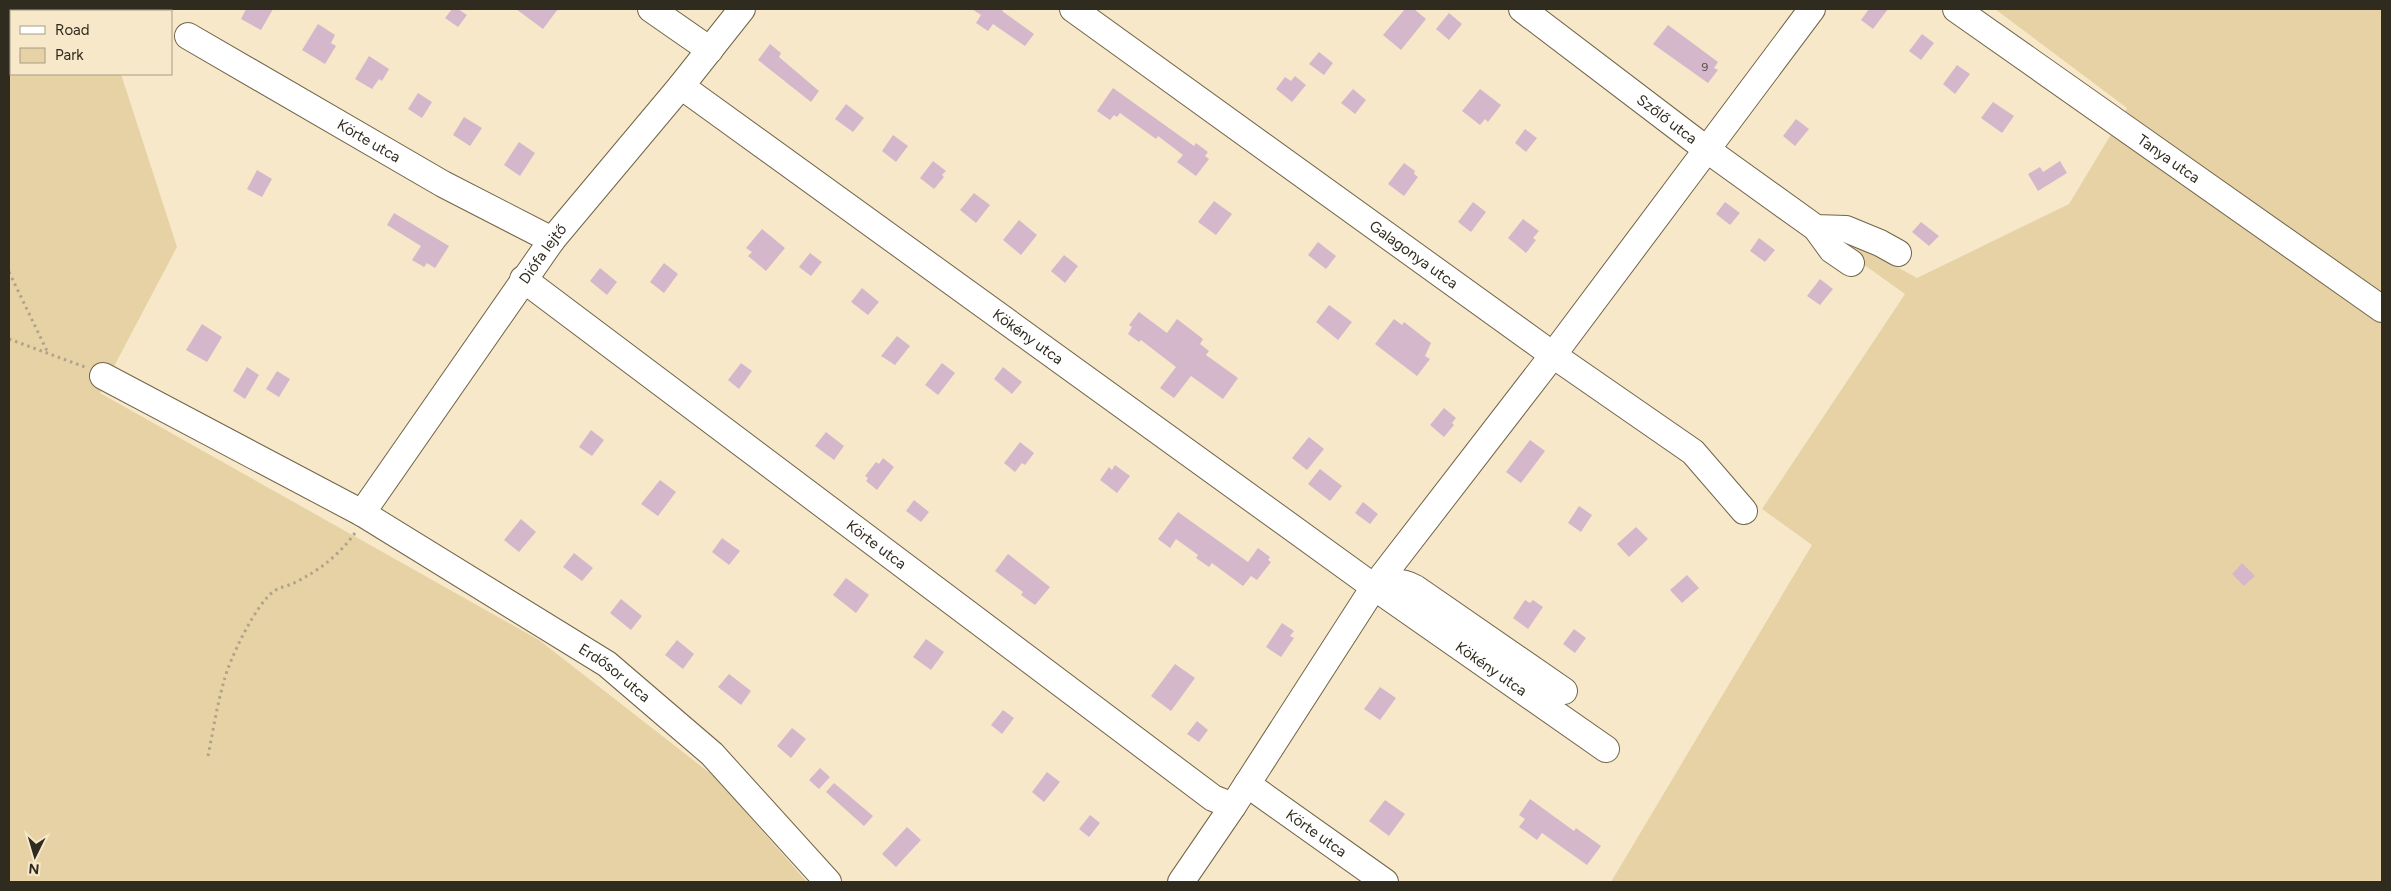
<svg xmlns="http://www.w3.org/2000/svg" width="2391" height="891" viewBox="0 0 2391 891" font-family="Figtree,sans-serif">
<rect width="100%" height="100%" fill="#f7e8c9"/>
<g fill="#e7d2a6">
<path d="M9 9H120L119 11H11V74H121L177 247 100 393 539 640 715 777 807 882H9Z"/>
<path d="M1995 9H2382V882H1611L1812 545 1762 509 1905 294 1842 249 1834 238 1848 240 1917 278 2069 204 2127 108Z"/>
</g>
<g fill="#d5b7cc">
<path d="M246 9H273L261 30 241 19Z"/>
<path d="M452 9H458L467 15 458 27 445 18Z"/>
<path d="M516 9H558L543 29Z"/>
<path d="M972 9H1004L1002 11 1034 34 1025 46 993 24 988 31 976 23 981 15Z"/>
<path d="M1405 9H1414L1426 19 1401 50 1383 35Z"/>
<path d="M1869 9H1888L1873 29 1861 20Z"/>
<path d="M1449 13 1462 24 1449 40 1436 29Z"/>
<path d="M318 24 335 35 331 43 336 46 325 64 302 50Z"/>
<path d="M1668 25 1718 62 1714 68 1718 70 1708 83 1653 44Z"/>
<path d="M1922 34 1934 43 1921 60 1909 51Z"/>
<path d="M770 44 781 53 779 57 819 91 811 102 758 60Z"/>
<path d="M1319 52 1333 63 1324 75 1309 64Z"/>
<path d="M369 56 389 69 382 81 379 79 372 89 355 79Z"/>
<path d="M1957 65 1970 74 1955 94 1943 84Z"/>
<path d="M1295 76 1306 85 1292 102 1276 89 1285 77 1291 81Z"/>
<path d="M1113 88 1194 146 1196 143 1208 152 1205 156 1209 159 1196 176 1177 162 1183 155 1158 136 1156 139 1120 113 1117 117 1114 115 1110 120 1097 111Z"/>
<path d="M1353 89 1366 100 1355 114 1341 103Z"/>
<path d="M1480 89 1501 105 1488 122 1485 119 1480 125 1462 111Z"/>
<path d="M418 93 432 102 422 118 408 109Z"/>
<path d="M1993 102 2014 116 2002 133 1981 118Z"/>
<path d="M846 104 864 118 853 132 835 119Z"/>
<path d="M464 117 482 128 470 146 453 135Z"/>
<path d="M1796 119 1809 129 1795 146 1783 136Z"/>
<path d="M1525 129 1537 138 1526 152 1515 143Z"/>
<path d="M893 135 908 146 896 162 882 151Z"/>
<path d="M519 142 535 153 520 176 504 165Z"/>
<path d="M933 161 946 171 942 175 944 177 934 189 920 178Z"/>
<path d="M2060 161 2067 173 2038 191 2028 174 2040 167 2043 172Z"/>
<path d="M1404 163 1415 171 1414 174 1418 177 1404 196 1388 184Z"/>
<path d="M257 170 272 179 262 197 247 189Z"/>
<path d="M974 193 990 205 976 223 960 210Z"/>
<path d="M1214 201 1232 214 1216 235 1198 222Z"/>
<path d="M1473 202 1486 212 1471 232 1458 222Z"/>
<path d="M1725 202 1740 213 1730 225 1716 214Z"/>
<path d="M394 213 449 246 435 268 427 263 424 267 412 260 421 246 387 225Z"/>
<path d="M1523 219 1539 231 1533 238 1536 240 1526 253 1508 238Z"/>
<path d="M1019 220 1037 235 1021 255 1003 240Z"/>
<path d="M1921 222 1939 236 1929 246 1912 232Z"/>
<path d="M762 229 785 248 766 271 748 256 752 252 746 248Z"/>
<path d="M1759 238 1775 250 1765 262 1750 251Z"/>
<path d="M1318 242 1336 256 1326 269 1308 255Z"/>
<path d="M810 253 822 262 811 276 799 267Z"/>
<path d="M1064 255 1078 266 1065 283 1051 271Z"/>
<path d="M664 263 678 274 664 293 650 282Z"/>
<path d="M600 268 617 282 607 295 590 281Z"/>
<path d="M1820 279 1833 289 1820 305 1807 296Z"/>
<path d="M862 288 879 302 868 315 851 302Z"/>
<path d="M1329 305 1352 322 1338 340 1316 322Z"/>
<path d="M1139 312 1167 333 1177 319 1203 339 1200 344 1209 351 1206 355 1238 378 1223 399 1191 376 1174 398 1160 388 1176 367 1141 340 1139 342 1128 334 1132 327 1129 325Z"/>
<path d="M1394 319 1402 325 1404 322 1431 343 1425 356 1430 359 1417 376 1375 344Z"/>
<path d="M202 324 222 337 207 362 186 350Z"/>
<path d="M897 336 910 346 895 365 881 356Z"/>
<path d="M741 363 752 371 739 389 728 380Z"/>
<path d="M942 363 955 373 938 395 925 385Z"/>
<path d="M247 367 259 375 245 399 233 391Z"/>
<path d="M1003 367 1022 382 1012 394 994 379Z"/>
<path d="M277 371 290 379 279 397 266 389Z"/>
<path d="M1444 408 1456 418 1452 423 1454 425 1444 437 1430 425Z"/>
<path d="M591 430 604 440 592 456 579 447Z"/>
<path d="M826 432 844 446 834 460 815 446Z"/>
<path d="M1309 437 1324 449 1307 470 1292 458Z"/>
<path d="M1530 440 1545 451 1521 483 1506 472Z"/>
<path d="M1020 442 1034 453 1025 465 1022 463 1015 472 1004 463Z"/>
<path d="M883 458 894 467 877 490 866 481 868 478 865 476 876 462 879 464Z"/>
<path d="M1115 465 1130 476 1117 493 1100 480 1109 467 1112 470Z"/>
<path d="M1320 469 1342 486 1330 501 1308 484Z"/>
<path d="M660 480 676 492 658 516 641 504Z"/>
<path d="M914 500 929 512 921 522 906 511Z"/>
<path d="M1363 502 1378 514 1370 524 1355 513Z"/>
<path d="M1579 506 1592 515 1581 532 1568 523Z"/>
<path d="M1178 512 1248 562 1258 548 1270 557 1268 560 1271 562 1257 580 1251 576 1243 586 1212 563 1209 567 1196 558 1198 555 1176 539 1170 548 1158 539Z"/>
<path d="M521 519 536 532 519 552 504 540Z"/>
<path d="M1636 527 1648 539 1629 557 1617 544Z"/>
<path d="M722 538 740 551 729 565 712 552Z"/>
<path d="M574 553 593 568 582 581 563 567Z"/>
<path d="M1008 554 1050 587 1035 605 1021 595 1023 592 995 571Z"/>
<path d="M2242 563 2255 576 2244 586 2232 574Z"/>
<path d="M1687 575 1699 588 1682 603 1670 590Z"/>
<path d="M846 578 869 595 856 613 833 595Z"/>
<path d="M621 599 642 616 631 630 610 613Z"/>
<path d="M1525 600 1530 603 1533 600 1543 607 1528 629 1513 618Z"/>
<path d="M1282 623 1294 631 1290 636 1294 638 1281 657 1266 647Z"/>
<path d="M1574 629 1586 638 1575 653 1563 644Z"/>
<path d="M926 639 944 652 931 670 913 657Z"/>
<path d="M677 640 694 654 683 669 665 655Z"/>
<path d="M1175 664 1195 678 1171 711 1151 696Z"/>
<path d="M729 674 751 691 741 705 718 687Z"/>
<path d="M1380 687 1396 698 1380 720 1364 709Z"/>
<path d="M1003 710 1014 718 1002 734 991 725Z"/>
<path d="M1197 721 1208 730 1199 742 1187 734Z"/>
<path d="M792 728 806 739 791 758 777 746Z"/>
<path d="M820 768 830 777 819 789 809 780Z"/>
<path d="M1047 772 1060 782 1044 802 1032 792Z"/>
<path d="M834 783 873 816 864 826 826 792Z"/>
<path d="M1530 799 1574 831 1576 828 1601 846 1587 865 1542 833 1537 840 1519 827 1525 819 1519 815Z"/>
<path d="M1385 800 1405 814 1389 836 1369 821Z"/>
<path d="M1090 815 1100 823 1089 837 1079 829Z"/>
<path d="M907 827 921 840 896 867 882 854Z"/>
</g>
<g fill="none" stroke-linecap="round" stroke-linejoin="round">
<defs>
<g id="minor">
<path d="M651 9 710 50"/>
<path id="s1" d="M1073 9 1553 355 1693 452 1744 511"/>
<path id="s2" d="M1522 9 1706 149 1816 228 1846 229 1880 243 1898 253"/>
<path id="s3" d="M1956 9 2382 309"/>
<path id="s4" d="M188 36 443 184 552 240"/>
<path id="s5" d="M681 86 1374 587 1606 749"/>
<path d="M1816 228 1832 250 1851 263"/>
<path id="s6" d="M523 279 1213 798 1233 806"/>
<path id="s7" d="M103 376 362 513 607 664 712 754 828 882"/>
<path id="s8" d="M362 513 552 240 681 86 742 9"/>
<path d="M1374 587C1390 582 1400 580 1415 588L1564 691"/>
<path id="s9" d="M1247 784 1385 882"/>
<path d="M1181 882 1233 806 1374 587 1553 355 1812 9"/>
</g>
</defs>
<use href="#minor" stroke="#716448" stroke-width="28"/>
<g stroke="#afa38b" stroke-width="3" stroke-dasharray="2.5 4" stroke-linecap="butt">
<path d="M9 272 48 353"/>
<path d="M9 339 85 367"/>
<path d="M208 756C213 731 217 705 224 681 229 660 256 604 273 592 279 587 288 586 294 583 320 570 338 556 355 533"/>
</g>
<use href="#minor" stroke="#fff" stroke-width="26"/>
</g>
<g text-anchor="middle" dominant-baseline="central" stroke-width="4" stroke-linejoin="round" paint-order="stroke">
<g font-size="12" fill="#594e4a">
<text x="1705" y="67">9</text>
</g>
<g font-size="15" fill="#302b1f" stroke="#f7e8c9">
<text stroke="none"><textPath href="#s2" startOffset="182">Szőlő utca</textPath></text>
<text stroke="none"><textPath href="#s4" startOffset="209">Körte utca</textPath></text>
<text stroke="none"><textPath href="#s3" startOffset="260">Tanya utca</textPath></text>
<text stroke="none"><textPath href="#s8" startOffset="316">Diófa lejtő</textPath></text>
<text stroke="none"><textPath href="#s1" startOffset="420">Galagonya utca</textPath></text>
<text stroke="none"><textPath href="#s5" startOffset="428">Kökény utca</textPath></text>
<text stroke="none"><textPath href="#s6" startOffset="442">Körte utca</textPath></text>
<text stroke="none"><textPath href="#s5" startOffset="998">Kökény utca</textPath></text>
<text stroke="none"><textPath href="#s7" startOffset="592">Erdősor utca</textPath></text>
<text stroke="none"><textPath href="#s9" startOffset="85">Körte utca</textPath></text>
</g>
</g>
<rect width="2391" height="891" fill="none" stroke="#302b1f" stroke-width="20"/>
<rect x="10" y="10" width="162" height="65" fill="#f7e8c9" stroke="#a79c85"/>
<rect x="20" y="26" width="25" height="8" fill="#ffffff" stroke="#a79c85"/>
<text x="55" y="35" font-size="15" fill="#302b1f">Road</text>
<rect x="20" y="48" width="25" height="15" fill="#e7d2a6" stroke="#a79c85"/>
<text x="55" y="60" font-size="15" fill="#302b1f">Park</text>
<g transform="translate(35 856) rotate(185)" stroke="#f7e8c9" stroke-width="4" paint-order="stroke">
<path d="M0-4L9 19L0 12L-9 19Z" fill="#302b1f"/>
<text y="-8" font-size="14" font-weight="bold" text-anchor="middle" fill="#302b1f">N</text>
</g>
</svg>
